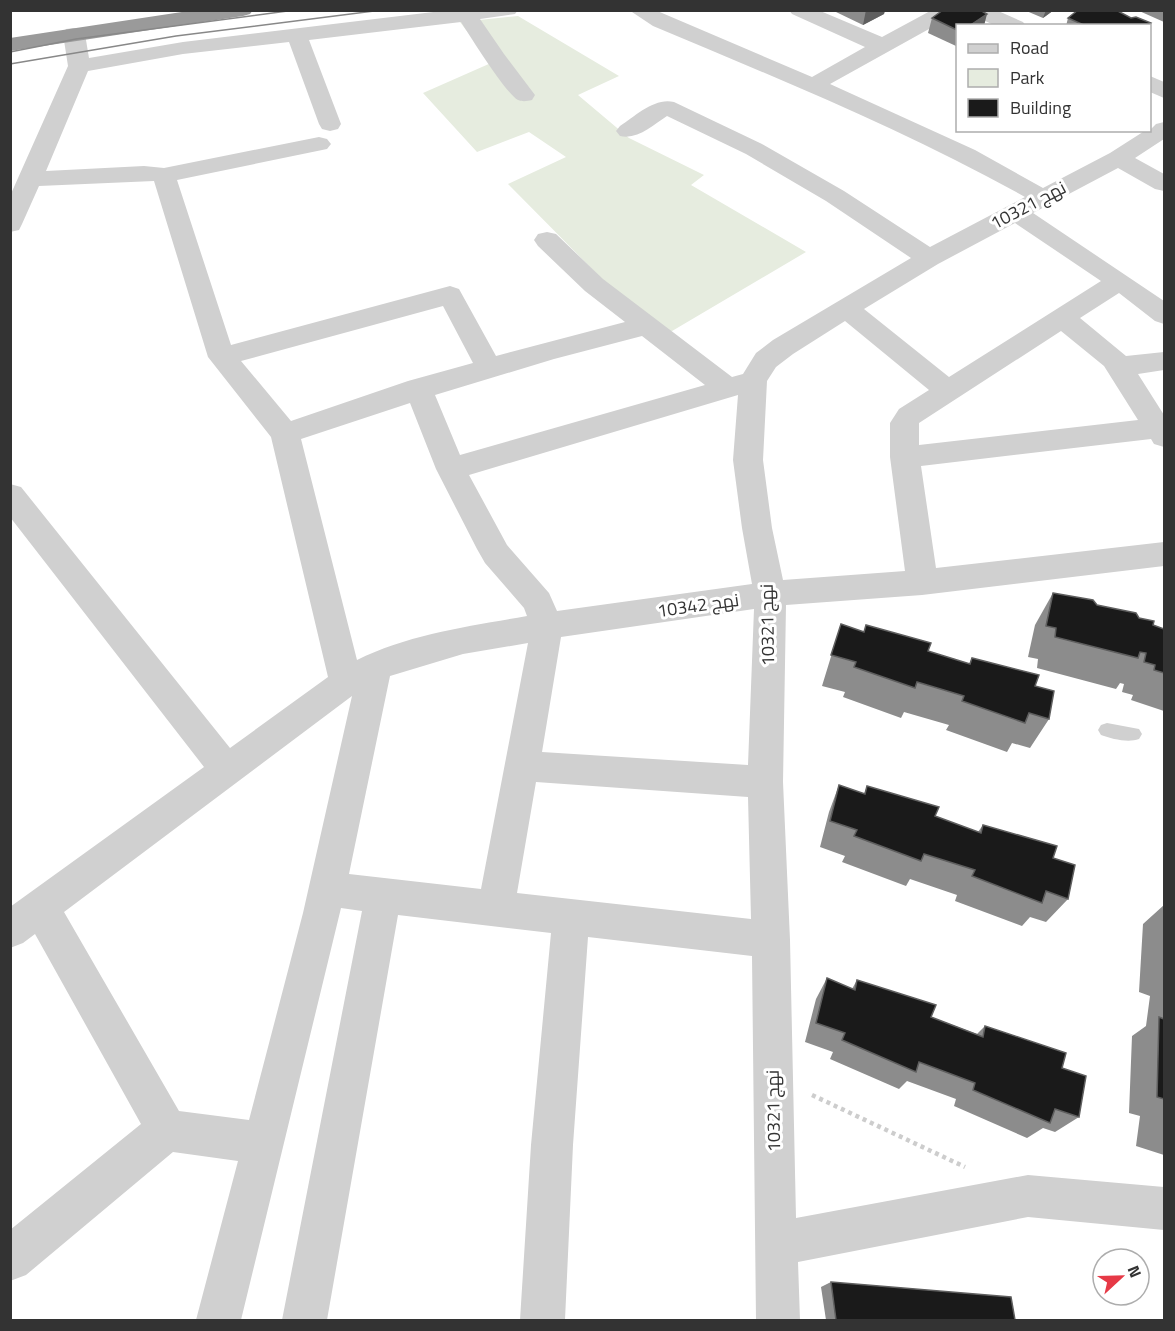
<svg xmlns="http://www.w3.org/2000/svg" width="1175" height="1331" viewBox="0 0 1175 1331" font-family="'Titillium Web',Cairo,sans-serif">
<rect width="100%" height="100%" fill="#fff"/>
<path fill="#e6ecdf" d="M518 16 619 76 578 95 629 138 704 175 691 185 806 252 667 334 603 280 508 184 566 157 529 132 477 152 423 93 491 63 460 22Z"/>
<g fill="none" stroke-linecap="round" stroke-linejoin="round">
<path stroke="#cdcdcd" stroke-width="4.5" stroke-dasharray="4 4" stroke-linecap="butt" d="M812 1095 965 1167"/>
<path fill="#d0d0d0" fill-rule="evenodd" d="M1107 723 1139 729 1142 734 1139 739C1128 743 1112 739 1101 735L1098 730 1101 725Z"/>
<g fill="#d0d0d0" fill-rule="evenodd">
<path d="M450 10H518L515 14 480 19 504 54 535 95 532 100C527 101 523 102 518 100 506 94 470 36 461 22L309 40 341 124 338 129 330 131 322 129 319 124 289 42 183 54 88 71 46 171 144 166 164 168 319 137 327 139 331 144 327 149 177 180 231 345 450 286 459 289 496 356 625 322 585 291 538 246 534 240 538 234 547 232 556 234 603 279 732 377 743 374 756 353 773 340 911 258 826 201 746 154 667 116C653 125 638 140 620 136L616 131 620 126C635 116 655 97 674 102L762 144 844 191 930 247 1025 197C905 130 779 79 653 26L629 10H655L812 77 865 47 792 14 789 10H818L882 37 932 10H959L956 14 830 84 975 150 1043 188 1110 153 1146 130H1150L1156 124 1164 122V139L1135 158 1164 174V191L1155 189 1118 168 1033 213 1164 301V324L1155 321 1119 293 1080 318 1126 356 1164 352V370L1138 374 1164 415V447L1154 444 1151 439 921 466 936 568 1164 542V566L922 595 786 605 783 782 790 940 796 1218 1028 1175 1164 1187V1230L1028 1217 798 1262 800 1320H756L752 956 588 937 573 1145 565 1320H520L531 1145 551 933 398 915 327 1320H282L362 911 341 908 241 1320H196L238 1161 173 1152 26 1275 10 1281V1230L141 1124 35 934 23 943 10 948V907L204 767 10 517V484L21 487 230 748 328 677 271 437 208 357 154 181 39 186 22 224 19 230 10 232V196L68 66 63 34 66 29 74 28 82 29 85 34 89 58 183 42ZM1015 223 1101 281 949 377 864 309 938 264ZM443 306 473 363 408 381 291 421 241 361ZM845 321 929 390 899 409 890 423V457L905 571 783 580 772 528 763 460 767 381 776 367 793 354ZM1061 331 1104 366 1138 420 919 445V423ZM642 336 705 385 460 455 435 395 554 359ZM738 395 733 460 742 528 752 584 557 611 549 593 507 545 469 475ZM410 403 436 469 477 549 485 563 524 608 527 616C471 626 409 634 357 660L301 439ZM754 609 748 765 542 752 561 637ZM528 643 481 889 349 874 390 676 463 654ZM352 696 303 913 249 1120 179 1111 64 912ZM536 782 748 797 751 919 517 893Z"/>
<path d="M967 10H996L1023 22 1026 26H996L970 14Z"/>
<path d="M1150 76 1164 82V98L1150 92Z"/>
</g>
<path fill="#9a9a9a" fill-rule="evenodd" d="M195 10H253L250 14 243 16 10 51V38Z"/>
<g stroke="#888" stroke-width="1.5">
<path d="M10 52 76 39 295 10"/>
<path d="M10 64 176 36 382 10"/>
</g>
</g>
<g fill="#8c8c8c">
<path d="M837 10H885L884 14 863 25 836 12Z"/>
<path d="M1024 10H1054L1043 18Z"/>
<path d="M1137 10H1164V22Z"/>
<path d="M932 18 957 26V45L956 46 928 33Z"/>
<path d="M1068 18 1149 26H1066Z"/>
<path d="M1053 593 1139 618 1153 625 1164 629V711L1131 700 1133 695 1122 692 1124 684 1120 683 1116 689 1037 668 1038 659 1028 657 1035 625Z"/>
<path d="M841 624 864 632 866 625 928 651 969 664 972 658 1035 686 1049 719 1030 748 1012 743 1007 752 946 730 949 725 904 712 901 718 843 697 845 692 822 686Z"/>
<path d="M839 785 864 794 867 786 935 816 978 832 983 825 1053 858 1068 899 1046 922 1030 917 1022 926 955 901 957 895 910 879 906 886 842 862 845 856 820 847 829 812Z"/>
<path d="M1164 905V1155L1136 1146 1140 1116 1129 1113 1132 1036 1146 1026 1150 996 1139 992 1143 924Z"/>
<path d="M827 978 852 989 857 980 931 1017 977 1034 985 1026 1062 1068 1079 1117 1055 1132 1043 1128 1027 1138 954 1106 956 1099 907 1081 899 1089 830 1059 833 1052 805 1042 816 999Z"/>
<path d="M831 1282 1015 1320H826L821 1287Z"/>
</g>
<g fill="#5f5f5f">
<path d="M866 10H885L884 14 863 25Z"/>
<path d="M1046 10H1054L1043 18Z"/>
<path d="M987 14 984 26H969Z"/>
</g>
<g fill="#1a1a1a" stroke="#5f5f5f" stroke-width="1.5">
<path d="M943 10H980L987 14 969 26H957V30L932 18Z"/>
<path d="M1078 10H1116L1131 18 1136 17 1151 23 1148 26H1086L1068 18Z"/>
<path d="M1053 593 1093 600 1097 605 1136 613 1139 618 1154 621 1153 625 1164 629V673L1154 670 1155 665 1144 662 1146 653 1140 652 1138 658 1055 637 1056 628 1046 626Z"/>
<path d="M841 624 864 632 866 625 931 643 928 651 970 664 972 658 1039 675 1035 686 1054 691 1049 719 1029 713 1025 723 962 701 964 696 917 682 915 688 854 667 856 662 831 655Z"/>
<path d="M839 785 865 794 867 786 939 807 935 816 981 833 983 825 1057 846 1053 858 1075 865 1068 899 1046 891 1042 903 972 876 975 870 924 854 921 861 854 836 857 830 830 821Z"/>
<path d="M827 978 855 990 857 980 936 1005 931 1017 983 1037 985 1026 1066 1053 1062 1068 1086 1076 1079 1117 1055 1109 1050 1123 973 1090 975 1083 919 1062 916 1072 842 1040 845 1033 816 1023Z"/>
<path d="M1159 1017 1164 1019V1099L1157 1097Z"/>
<path d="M831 1282 1011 1297 1015 1320H836Z"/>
</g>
<g text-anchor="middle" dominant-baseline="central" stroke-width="6" stroke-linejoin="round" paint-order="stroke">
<g font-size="18" fill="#333" stroke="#fff">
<text transform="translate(1028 205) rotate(-28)">نهج 10321</text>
<text transform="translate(698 605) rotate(-8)">نهج 10342</text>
<text transform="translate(767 625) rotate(-91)">نهج 10321</text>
<text transform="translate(773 1111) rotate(-91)">نهج 10321</text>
</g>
</g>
<rect width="1175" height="1331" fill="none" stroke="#333333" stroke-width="24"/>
<rect x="956" y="24" width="195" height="108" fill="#ffffff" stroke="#adadad" stroke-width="1.5"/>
<rect x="968" y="44" width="30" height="9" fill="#d0d0d0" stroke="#adadad" stroke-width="1.5"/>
<text x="1010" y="54" font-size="18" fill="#333333">Road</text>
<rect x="968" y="69" width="30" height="18" fill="#e6ecdf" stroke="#adadad" stroke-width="1.5"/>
<text x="1010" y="84" font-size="18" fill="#333333">Park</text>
<rect x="968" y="99" width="30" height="18" fill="#1a1a1a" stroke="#adadad" stroke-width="1.5"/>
<text x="1010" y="114" font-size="18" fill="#333333">Building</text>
<g transform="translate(1121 1277) rotate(68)"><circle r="28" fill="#ffffff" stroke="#adadad" stroke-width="1.5"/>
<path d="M0-4.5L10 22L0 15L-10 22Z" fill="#e63946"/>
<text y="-9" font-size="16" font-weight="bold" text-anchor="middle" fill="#333333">N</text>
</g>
</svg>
